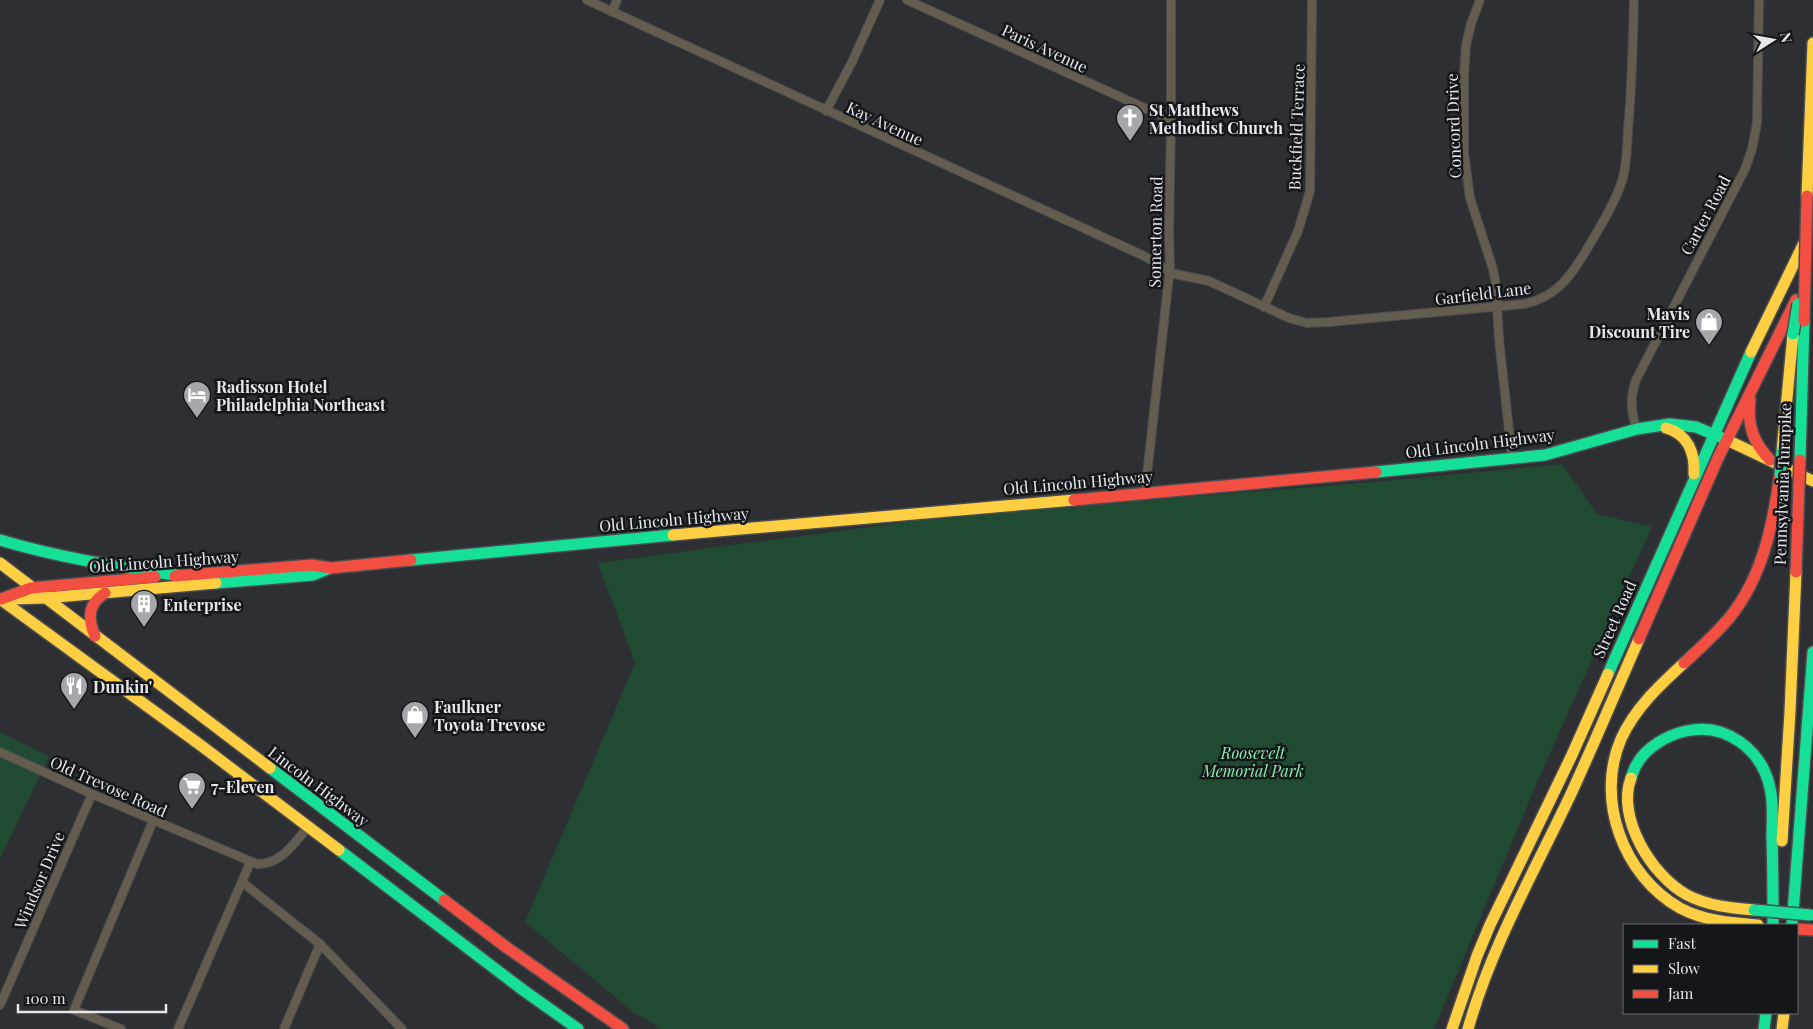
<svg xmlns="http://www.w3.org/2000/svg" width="1813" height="1029" viewBox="0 0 1813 1029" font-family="'Playfair Display',serif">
<rect width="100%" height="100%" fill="#2d2f32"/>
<g fill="#214a33">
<path d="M1562 464 1597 514 1652 527 1541 773 1434 1029H661L632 1011 525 922 635 663 598 563 958 515 1374 482Z"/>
<path d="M0 732 49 756 0 859Z"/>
</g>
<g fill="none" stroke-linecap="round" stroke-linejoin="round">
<defs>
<g id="street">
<path d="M587 0 1142 255 1158 264 1170 273 1209 281 1289 318 1307 323 1329 322 1524 304C1557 297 1571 276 1587 249 1600 227 1614 205 1622 181 1627 165 1627 146 1628 129 1632 86 1633 43 1634 0"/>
<path d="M907 0 1171 120"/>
<path d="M1480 0 1471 24 1466 45 1464 75V153L1470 198 1493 269 1496 286 1499 339 1512 458"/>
<path d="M612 12 617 0"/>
<path d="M826 111 852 62 880 0"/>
<path d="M1264 307 1298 231 1310 191 1312 0"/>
<path d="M1637 429C1630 412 1630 397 1636 380L1745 169 1752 149 1757 123 1759 0"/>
<path d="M1145 493 1170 267 1169 232 1171 120V0"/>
<path d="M0 752 92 794 257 864C282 864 293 844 308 827"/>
<path d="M242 882 320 944 402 1029"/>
<path d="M0 1005 92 794"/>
<path d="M121 1029 74 1010 153 821"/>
<path d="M178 1029 250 863"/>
<path d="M284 1029 320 944"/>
</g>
<g id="fast">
<path d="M1800 460 1804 321"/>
<path d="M1376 472 1545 455 1637 429 1670 424 1696 427 1727 440"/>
<path d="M0 540C60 558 121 568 183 576"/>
<path d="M411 560 673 535"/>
<path d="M216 583 313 575 328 569"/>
<path d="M1608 674 1751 352"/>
<path d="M270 768 444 900"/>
<path d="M1631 778C1633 773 1634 768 1637 764 1646 747 1668 735 1686 731 1726 722 1762 750 1770 788 1774 804 1772 821 1772 838 1773 867 1773 896 1773 925"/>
<path d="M339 850 523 990 578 1029"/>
<path d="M1792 925 1813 652"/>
<path d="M1764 1029 1766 1013"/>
</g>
<g id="slow">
<path d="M1807 196 1813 43"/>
<path d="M1751 352 1804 243"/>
<path d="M1666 428C1688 434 1695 453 1694 474"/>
<path d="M1727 440 1813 481"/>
<path d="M1782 451 1793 334"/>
<path d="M673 535 1074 500"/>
<path d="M0 563 270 768"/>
<path d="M0 599 199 744 339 850"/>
<path d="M10 599 45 598 216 583"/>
<path d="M1684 663C1660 685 1635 708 1621 739 1595 799 1623 876 1680 908 1704 921 1732 923 1758 925"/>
<path d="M1631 778C1616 818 1652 876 1687 895 1708 906 1731 908 1754 910"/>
<path d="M1782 841 1790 712 1796 572"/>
<path d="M1452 1029 1477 956 1490 925 1571 757 1608 674"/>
<path d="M1468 1029C1491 947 1534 872 1570 796 1594 744 1616 691 1639 639"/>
<path d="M1782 1029 1784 1013"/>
</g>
<g id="jam">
<path d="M1750 400C1747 425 1753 442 1770 460"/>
<path d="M1074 500 1376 472"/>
<path d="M1796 572 1799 485"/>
<path d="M175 576 312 565 331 568 411 560"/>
<path d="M1 599 31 588 155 577"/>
<path d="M95 636C87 618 88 604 105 593"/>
<path d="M1639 639 1718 458 1796 300"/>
<path d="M1684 663C1700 648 1716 634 1730 617 1763 576 1773 524 1780 474"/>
<path d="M444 900 506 947 623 1029"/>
<path d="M1797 929 1813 930"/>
</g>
</defs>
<use href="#street" stroke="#4b4c4f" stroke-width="10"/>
<use href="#fast" stroke="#4b4c4f" stroke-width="14"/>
<use href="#slow" stroke="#4b4c4f" stroke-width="14"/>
<use href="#jam" stroke="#4b4c4f" stroke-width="14"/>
<use href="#street" stroke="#625d4e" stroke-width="8"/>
<use href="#fast" stroke="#16e098" stroke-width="11"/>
<use href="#slow" stroke="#ffcf43" stroke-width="11"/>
<use href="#jam" stroke="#f24e42" stroke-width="11"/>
<defs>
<g id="fast-bridge">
<path d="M1793 334 1798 304"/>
<path d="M1780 474 1782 451"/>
<path d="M1754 910 1811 915"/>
</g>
<g id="jam-bridge">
<path d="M1804 321 1807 196"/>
<path d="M1799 485 1800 460"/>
</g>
</defs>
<use href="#fast-bridge" stroke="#4b4c4f" stroke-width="14" stroke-linecap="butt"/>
<use href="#jam-bridge" stroke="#4b4c4f" stroke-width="14" stroke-linecap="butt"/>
<use href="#fast-bridge" stroke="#16e098" stroke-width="11"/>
<use href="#jam-bridge" stroke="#f24e42" stroke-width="11"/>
</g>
<defs>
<symbol id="church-pin" viewBox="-11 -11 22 30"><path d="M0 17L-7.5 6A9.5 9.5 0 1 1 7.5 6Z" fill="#a5a7aa" stroke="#151619"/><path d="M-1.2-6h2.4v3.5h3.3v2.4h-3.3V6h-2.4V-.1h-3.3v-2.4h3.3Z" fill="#fff"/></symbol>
<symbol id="shop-pin" viewBox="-11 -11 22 30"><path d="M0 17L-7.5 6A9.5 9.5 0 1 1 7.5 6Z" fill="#a5a7aa" stroke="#151619"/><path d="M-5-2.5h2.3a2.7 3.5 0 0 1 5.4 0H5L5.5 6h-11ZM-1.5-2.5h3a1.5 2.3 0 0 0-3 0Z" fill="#fff"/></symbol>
<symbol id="hotel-pin" viewBox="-11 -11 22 30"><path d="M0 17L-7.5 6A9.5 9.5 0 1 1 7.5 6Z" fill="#a5a7aa" stroke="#151619"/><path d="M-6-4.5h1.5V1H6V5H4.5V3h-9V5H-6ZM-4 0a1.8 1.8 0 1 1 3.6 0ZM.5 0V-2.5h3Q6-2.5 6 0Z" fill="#fff"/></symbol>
<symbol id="building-pin" viewBox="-11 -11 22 30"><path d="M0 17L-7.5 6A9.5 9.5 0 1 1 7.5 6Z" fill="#a5a7aa" stroke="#151619"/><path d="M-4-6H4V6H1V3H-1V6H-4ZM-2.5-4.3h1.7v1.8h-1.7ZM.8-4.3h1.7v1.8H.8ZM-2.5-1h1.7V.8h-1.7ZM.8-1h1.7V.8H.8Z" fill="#fff"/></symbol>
<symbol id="restaurant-pin" viewBox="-11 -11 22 30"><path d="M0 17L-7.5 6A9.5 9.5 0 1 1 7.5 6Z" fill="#a5a7aa" stroke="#151619"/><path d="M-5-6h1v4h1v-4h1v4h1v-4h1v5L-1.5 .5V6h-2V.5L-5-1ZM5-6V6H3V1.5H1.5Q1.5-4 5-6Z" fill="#fff"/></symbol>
<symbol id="supermarket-pin" viewBox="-11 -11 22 30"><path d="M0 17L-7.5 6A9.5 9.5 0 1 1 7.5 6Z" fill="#a5a7aa" stroke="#151619"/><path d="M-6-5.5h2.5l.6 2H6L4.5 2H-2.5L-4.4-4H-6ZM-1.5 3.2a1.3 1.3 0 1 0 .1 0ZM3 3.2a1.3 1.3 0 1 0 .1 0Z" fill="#fff"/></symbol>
</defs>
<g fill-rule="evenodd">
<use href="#church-pin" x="1114" y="102" width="32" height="43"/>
<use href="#shop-pin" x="1693" y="306" width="32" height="43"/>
<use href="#hotel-pin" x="181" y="379" width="32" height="43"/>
<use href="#building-pin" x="128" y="588" width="32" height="43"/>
<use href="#restaurant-pin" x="58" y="670" width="32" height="43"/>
<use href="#shop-pin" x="399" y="699" width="32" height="43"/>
<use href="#supermarket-pin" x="176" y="770" width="32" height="43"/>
</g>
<g text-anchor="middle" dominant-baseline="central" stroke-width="5" stroke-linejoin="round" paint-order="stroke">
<g font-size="16" fill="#e5e7eb" stroke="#151619">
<text transform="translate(1045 48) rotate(25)">Paris Avenue</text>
<text transform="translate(885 123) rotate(25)">Kay Avenue</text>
<text transform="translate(1453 126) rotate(-92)">Concord Drive</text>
<text transform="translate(1296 127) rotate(-88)">Buckfield Terrace</text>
<text transform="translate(1705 215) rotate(-62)">Carter Road</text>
<text transform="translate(1155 232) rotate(-89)">Somerton Road</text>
<text transform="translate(1483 293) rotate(-7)">Garfield Lane</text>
<text transform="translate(1480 443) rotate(-7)">Old Lincoln Highway</text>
<text transform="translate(1078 482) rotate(-5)">Old Lincoln Highway</text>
<text transform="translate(1782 484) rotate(-88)">Pennsylvania Turnpike</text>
<text transform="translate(674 519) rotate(-5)">Old Lincoln Highway</text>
<text transform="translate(164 561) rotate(-4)">Old Lincoln Highway</text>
<text transform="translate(1614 619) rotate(-66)">Street Road</text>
<text transform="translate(109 786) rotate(24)">Old Trevose Road</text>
<text transform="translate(319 786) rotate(37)">Lincoln Highway</text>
<text transform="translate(39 880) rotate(-67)">Windsor Drive</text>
</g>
<g font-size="16" font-weight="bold" fill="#e5e7eb" stroke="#151619" text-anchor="start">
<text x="1149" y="109">St Matthews<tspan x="1149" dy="18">Methodist Church</tspan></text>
<text x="1690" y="313" text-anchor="end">Mavis<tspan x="1690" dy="18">Discount Tire</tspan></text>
<text x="216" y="386">Radisson Hotel<tspan x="216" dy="18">Philadelphia Northeast</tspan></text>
<text x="163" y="604">Enterprise</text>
<text x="93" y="686">Dunkin'</text>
<text x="434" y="706">Faulkner<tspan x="434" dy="18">Toyota Trevose</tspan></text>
<text x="211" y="786">7-Eleven</text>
</g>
<g font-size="16" font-style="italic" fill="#85eead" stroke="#151619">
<text x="1253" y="752">Roosevelt<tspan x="1253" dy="18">Memorial Park</tspan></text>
</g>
</g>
<rect x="1623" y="924" width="175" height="90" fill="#151619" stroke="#686a6d"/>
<rect x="1633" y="940" width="25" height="8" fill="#16e098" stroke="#686a6d"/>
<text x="1668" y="949" font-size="15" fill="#e5e7eb">Fast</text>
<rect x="1633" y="965" width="25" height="8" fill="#ffcf43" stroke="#686a6d"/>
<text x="1668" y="974" font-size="15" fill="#e5e7eb">Slow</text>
<rect x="1633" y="990" width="25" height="8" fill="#f24e42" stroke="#686a6d"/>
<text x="1668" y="999" font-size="15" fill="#e5e7eb">Jam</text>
<g transform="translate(1773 40) rotate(79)" stroke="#151619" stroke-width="4" paint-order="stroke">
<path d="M0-4L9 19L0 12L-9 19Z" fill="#e5e7eb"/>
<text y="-8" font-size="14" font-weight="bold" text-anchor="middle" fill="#e5e7eb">N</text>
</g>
<path d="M18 1004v8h148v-8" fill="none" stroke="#e5e7eb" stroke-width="2.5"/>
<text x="25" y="1004" font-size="15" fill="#e5e7eb" stroke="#151619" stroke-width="4" paint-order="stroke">100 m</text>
</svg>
